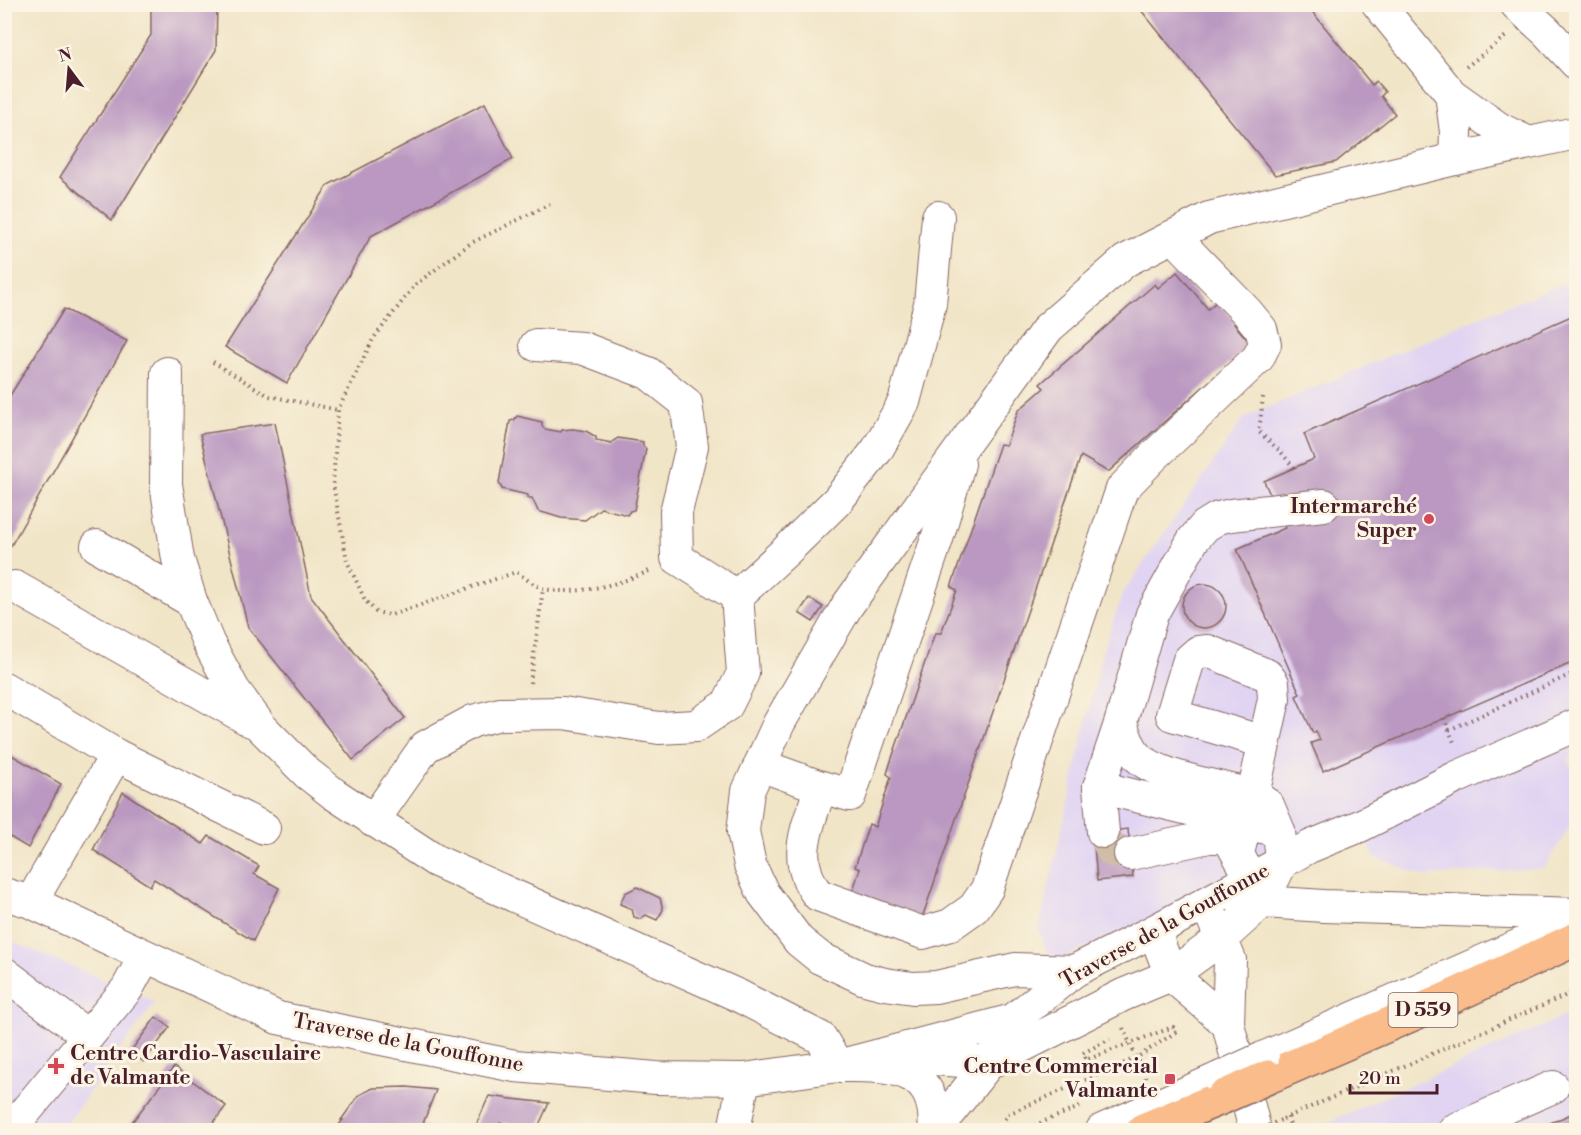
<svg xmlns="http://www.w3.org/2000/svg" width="1581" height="1135" viewBox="0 0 1581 1135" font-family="'Libre Bodoni',serif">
<rect width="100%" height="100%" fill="#fcf5e5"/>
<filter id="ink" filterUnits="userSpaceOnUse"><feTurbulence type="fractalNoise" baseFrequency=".0167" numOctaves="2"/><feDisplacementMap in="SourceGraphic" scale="12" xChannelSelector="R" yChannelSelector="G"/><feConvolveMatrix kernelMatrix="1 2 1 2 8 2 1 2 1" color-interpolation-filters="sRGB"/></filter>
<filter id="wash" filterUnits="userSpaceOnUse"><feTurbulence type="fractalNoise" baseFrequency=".008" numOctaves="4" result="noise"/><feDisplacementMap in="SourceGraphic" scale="24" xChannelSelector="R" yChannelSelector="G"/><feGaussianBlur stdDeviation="1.35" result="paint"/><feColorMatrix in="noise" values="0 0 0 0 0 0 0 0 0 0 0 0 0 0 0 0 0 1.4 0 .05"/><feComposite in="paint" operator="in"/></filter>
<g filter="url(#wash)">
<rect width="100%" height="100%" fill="#f1e5c7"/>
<g fill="#e1d4f3">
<path d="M1576 278V755L1568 758 1576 778V817L1544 868 1424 876 1374 857 1360 826 1051 963 1039 930 1102 653 1123 593 1244 418 1454 328Z"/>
<path d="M4 938 155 1002 62 1130H5Z"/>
<path d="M1576 1011V1130H1309L1320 1126Z"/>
</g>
<g id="blocks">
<g fill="#ba98c1">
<path d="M151 4H217L216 50 112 220 60 177 151 35Z"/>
<path d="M1136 4H1306L1372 85 1376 81 1385 92 1381 96 1395 114 1336 162 1275 175Z"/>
<path d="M485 103 513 159 371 236 287 383 225 347 328 185Z"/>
<path d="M1177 272 1208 309 1217 301 1236 322 1234 324 1251 344 1108 472 1081 456 922 918 852 893 860 869 855 867 869 824 875 827 891 777 887 774 890 764 935 633H941L957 590 951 587 1000 444 1006 445 1018 411 1044 388 1040 384 1147 291 1155 284 1158 288Z"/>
<path d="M64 309 127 341 4 558V405Z"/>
<path d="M1576 314V661L1323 771 1311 743 1320 740 1316 731 1313 733 1296 696 1300 694 1237 549 1285 528 1264 481 1314 459 1304 434Z"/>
<path d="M517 416 542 422V426L545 429 561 432 562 430 573 429 586 431 596 437V440L612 443V442L618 438 643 442V446L646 449 634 510 630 511 627 515 601 508 585 520 561 518 538 511 532 498H528V495L502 489 499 483 510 421 514 420Z"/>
<path d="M275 423 311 596 405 718 353 760 248 627 200 434Z"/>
<circle cx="1204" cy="606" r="22"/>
<path d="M809 598 823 607 813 622 799 613Z"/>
<path d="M5 751 61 784 28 848 5 834Z"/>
<path d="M123 792 203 844 209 836 259 866 254 874 279 888 253 941 154 879 150 886 93 850Z"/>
<path d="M1128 829 1133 877 1097 881 1093 833Z"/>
<path d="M637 887 660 898 663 910 657 920 646 915 640 919 634 917 632 909 620 904 625 893Z"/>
<path d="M156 1017 170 1027 144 1062 130 1052Z"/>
<path d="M174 1067 226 1106 208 1130H126Z"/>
<path d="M407 1087 436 1090 422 1126 434 1130H335L343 1120H341L359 1095 373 1088Z"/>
<path d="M489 1096 512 1099 549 1103 538 1127 500 1123 497 1130H474Z"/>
<path d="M1576 1112V1130H1534Z"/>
</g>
</g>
</g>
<g filter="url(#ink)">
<use href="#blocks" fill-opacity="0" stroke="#846462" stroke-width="1.5"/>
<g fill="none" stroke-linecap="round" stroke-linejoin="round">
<path stroke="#d0bda8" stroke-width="32" stroke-dasharray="32 16" stroke-linecap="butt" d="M1103 832 1112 851 1130 854"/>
<defs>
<g id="minor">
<path d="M1378 4 1451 94 1456 132 1455 159"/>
<path d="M1516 4 1546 31 1576 63"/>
<path d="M1451 94 1500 129 1529 143"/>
<path d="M167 373 166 484 178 559 191 601 208 642 234 690 261 727 307 773 334 794 436 861 737 995 821 1038 838 1066C873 1066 924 1062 933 1107 935 1114 934 1123 935 1130"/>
<path d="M97 546 191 601"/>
<path d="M15 587 251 721"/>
<path d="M737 596 787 550 837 501 877 450 904 402 930 304 938 217"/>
<path d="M4 688 116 755 264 828"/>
<path d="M1264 742 1172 715 1189 660 1198 652 1208 651 1267 675 1273 683 1274 699 1253 795C1223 787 1161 778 1139 758 1129 748 1124 734 1121 721L1152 614 1193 540 1205 526 1218 518 1231 515 1324 505"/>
<path d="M760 765 821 787C808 826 790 859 818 895L923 933 950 925 974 908 987 889 1122 489 1153 457 1258 358 1265 344 1261 329 1247 312 1173 236"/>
<path d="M821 787 850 795 937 539 959 464"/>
<path d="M1099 787 1266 828"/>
<path d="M373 821 425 747 473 721 500 714 563 713 659 728 696 726 727 705 743 673 737 596 677 558 676 512 692 446 686 403 648 373 582 348 536 345"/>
<path d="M1103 832 1099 787 1121 721"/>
<path d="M1238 853 1253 795 1268 805 1279 831 1282 862 1309 847 1360 826 1455 778 1576 725"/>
<path d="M1130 854 1209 837H1228L1242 862"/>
<path d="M4 894 31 902 278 1018 515 1066 656 1078 744 1079 838 1066 1013 1020 1074 971 1154 931 1282 862"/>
<path d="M31 902 116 755"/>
<path d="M1242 902H1262L1324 906 1576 914"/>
<path d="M1213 919 1230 960 1228 1024 1255 1130"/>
<path d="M1154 931 1171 975 1228 1024"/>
<path d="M1074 971 1015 969 936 987 913 988 885 984 865 979 820 958 799 941 763 893 750 865 743 831 748 791 779 723 847 606 1048 328 1125 261 1209 218 1455 159 1576 133"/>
<path d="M4 973 88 1036"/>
<path d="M906 1057 989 1063 1123 995 1171 975 1221 939 1262 902 1282 862"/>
<path d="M1263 1058 1576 920"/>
<path d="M10 1130 127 989 145 956"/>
<path d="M734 1130 744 1079"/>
<path d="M935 1130 989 1063 996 1049"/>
<path d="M1102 1130 1219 1078"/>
<path d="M1454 1130 1553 1087"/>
</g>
<g id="major">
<path d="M1268 1077 1447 999 1576 939"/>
<path d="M1143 1130 1223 1097"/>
</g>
</defs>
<use href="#minor" stroke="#846462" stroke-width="34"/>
<use href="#major" stroke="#846462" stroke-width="36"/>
<g stroke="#846462" stroke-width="4" stroke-dasharray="1.5 4.5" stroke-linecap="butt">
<path d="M1466 67 1506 36"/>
<path d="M550 204 471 243 416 284 373 339 338 410 333 484 347 561 365 600 376 612 391 615 516 572C524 577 535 586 544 589 575 596 621 584 649 571"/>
<path d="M213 362 269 396 338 410"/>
<path d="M1263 397 1259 432 1281 452 1294 468"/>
<path d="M530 683 543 589"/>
<path d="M1444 718 1455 745"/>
<path d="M1449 730 1576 672"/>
<path d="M1123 1028 1146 1079"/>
<path d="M1288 1117 1291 1130"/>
<path d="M1283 1119 1576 991"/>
<path d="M1320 1126 1321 1130"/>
<path d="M1008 1130 1004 1120 1008 1114 1136 1058 1176 1032 1173 1027 1086 1060 1083 1053 1110 1039"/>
<path d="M1023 1130 1082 1106"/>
</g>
<use href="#minor" stroke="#fff" stroke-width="32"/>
<use href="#major" stroke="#f9bc8a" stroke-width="33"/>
<defs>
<path id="minor-bridge" d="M1219 1078 1263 1058"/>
<path id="major-bridge" d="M1223 1097 1268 1077"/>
</defs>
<use href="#minor-bridge" stroke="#846462" stroke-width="34" stroke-linecap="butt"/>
<use href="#major-bridge" stroke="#846462" stroke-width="36" stroke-linecap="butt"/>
<path stroke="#846462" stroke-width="4" stroke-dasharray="1.5 4.5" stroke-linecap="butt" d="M1257 1130 1281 1120"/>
<use href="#minor-bridge" stroke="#fff" stroke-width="32"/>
<use href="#major-bridge" stroke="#f9bc8a" stroke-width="33"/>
</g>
</g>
<g fill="#d1495b" stroke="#fcf5e5" stroke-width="2">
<circle cx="1429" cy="519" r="6"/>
<path d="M53 1057h6v6h6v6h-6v6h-6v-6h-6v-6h6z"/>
<rect x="1164" y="1073" width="12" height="12" rx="3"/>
</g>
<g text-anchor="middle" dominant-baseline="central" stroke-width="6" stroke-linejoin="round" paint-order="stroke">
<rect fill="#fcf5e5" stroke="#7f5f63" stroke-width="1.5" x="1388.5" y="993" width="69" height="34" rx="4.5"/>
<g font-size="20" font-weight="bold" fill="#4a1f2b">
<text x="1423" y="1010">D 559</text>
</g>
<g font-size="21" font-weight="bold" fill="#4a1f2b" stroke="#fcf5e5" text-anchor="end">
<text x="1417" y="507">Intermarché<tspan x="1417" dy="24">Super</tspan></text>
<text x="70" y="1054" text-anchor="start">Centre Cardio-Vasculaire<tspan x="70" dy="24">de Valmante</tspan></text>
<text x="1158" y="1067">Centre Commercial<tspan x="1158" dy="24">Valmante</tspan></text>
</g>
<g font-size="21" fill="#4a1f2b" stroke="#fcf5e5">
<text transform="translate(1165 926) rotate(-29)">Traverse de la Gouffonne</text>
<text transform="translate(408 1043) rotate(11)">Traverse de la Gouffonne</text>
</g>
</g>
<rect width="1581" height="1135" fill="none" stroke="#fcf5e5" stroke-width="24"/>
<g transform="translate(69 69) rotate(344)" stroke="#fcf5e5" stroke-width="4.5" paint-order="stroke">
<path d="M0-4.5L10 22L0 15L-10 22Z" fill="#4a1f2b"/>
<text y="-9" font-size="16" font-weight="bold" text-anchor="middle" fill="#4a1f2b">N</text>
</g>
<path d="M1350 1084v9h87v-9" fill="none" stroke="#4a1f2b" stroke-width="3"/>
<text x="1359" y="1084" font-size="18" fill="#4a1f2b" stroke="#fcf5e5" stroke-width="4.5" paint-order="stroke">20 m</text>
</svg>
